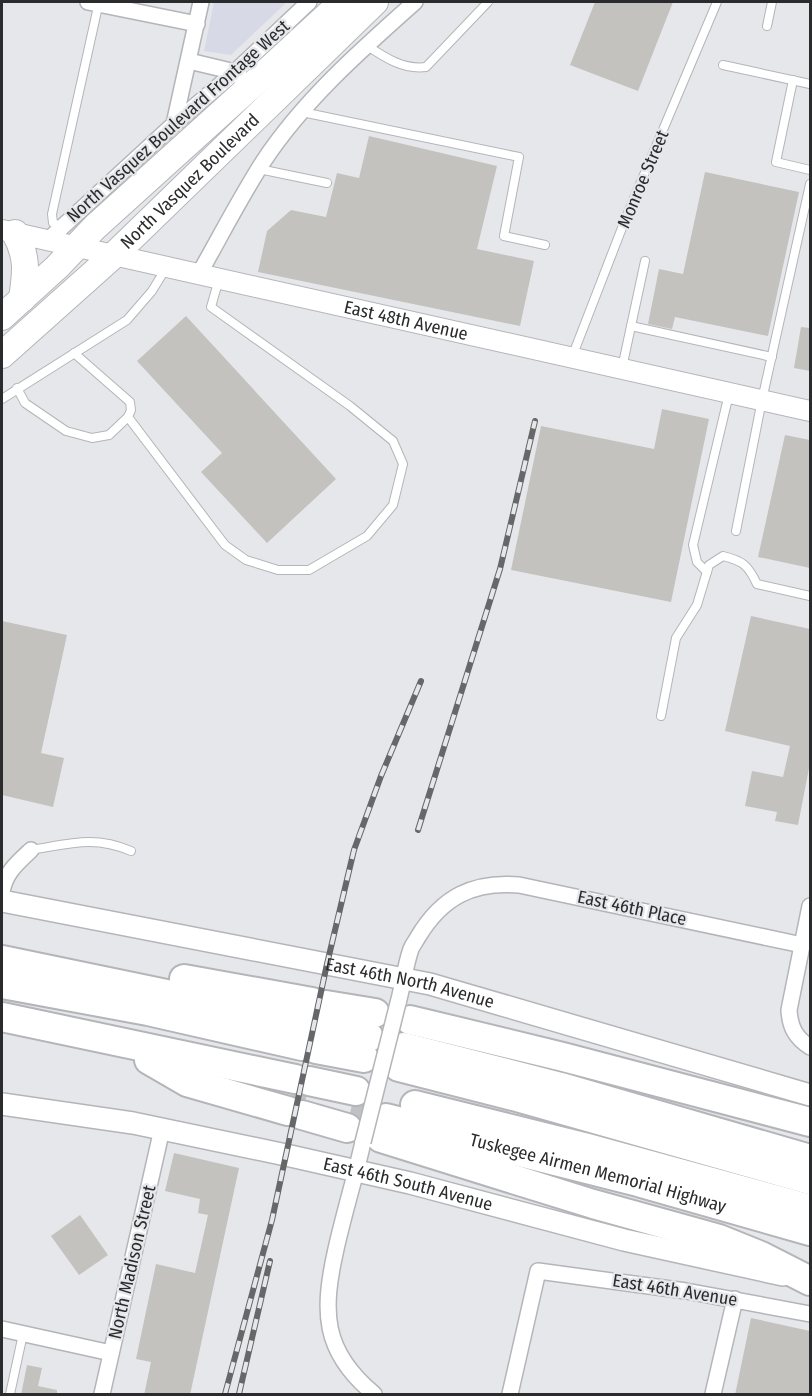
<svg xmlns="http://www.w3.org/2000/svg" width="812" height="1396" viewBox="0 0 812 1396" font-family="'Fira Sans Condensed',sans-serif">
<rect width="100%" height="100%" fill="#e6e7eb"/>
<path fill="#d7dae6" d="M214 2H287L231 55 204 51Z"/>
<g fill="#c4c2be">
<path d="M595 2H673L638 91 570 65Z"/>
<path d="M369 136 497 166 477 249 534 261 520 326 258 272 267 231 291 210 326 217 337 173 359 178Z"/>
<path d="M705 172 799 192 768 336 675 317 672 329 648 324 659 269 683 274Z"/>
<path d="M186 316 336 479 267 543 201 472 222 453 137 361Z"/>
<path d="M801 327 810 328V371L794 368Z"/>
<path d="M662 409 709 419 671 602 511 570 541 426 654 449Z"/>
<path d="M785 435 810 440V568L758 557Z"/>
<path d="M751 616 810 629V763L798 825 775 821 777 812 745 806 752 771 783 777 790 746 725 731Z"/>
<path d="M2 621 67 635 41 753 64 758 53 807 2 795Z"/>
<path d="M174 1153 239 1168 190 1395H144L151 1362 136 1359 156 1264 195 1273 208 1215 198 1213 200 1199 165 1191Z"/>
<path d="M80 1215 108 1255 79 1275 51 1236Z"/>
<path d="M751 1318 810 1331V1395H735Z"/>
<path d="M27 1365 42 1368 38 1386 57 1390V1395H21Z"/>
</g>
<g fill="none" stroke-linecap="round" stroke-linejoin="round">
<g stroke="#c0c1c5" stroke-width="28" stroke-dasharray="28 14" stroke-linecap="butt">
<path d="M292 1095 306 1098"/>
<path d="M351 1109 386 1118"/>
</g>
<defs>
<g id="service">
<path d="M767 26 772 2"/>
<path d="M366 45C384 57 403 70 426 67L488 2"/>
<path d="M723 65 810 84"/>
<path d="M793 80 776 162 810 170"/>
<path d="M302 112 519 157 504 236 545 245"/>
<path d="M259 169 327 183"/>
<path d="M62 227 53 223 52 214 99 2"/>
<path d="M631 326 772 357"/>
<path d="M572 357 627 215 717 2"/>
<path d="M622 368 645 261"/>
<path d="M17 388 25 403 66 431 92 438 109 435 128 417 131 410 130 402 74 353"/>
<path d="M2 399 127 320 152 291 166 268"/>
<path d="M128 417 225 545 246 560 278 570H309L367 536 393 505 403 464 393 441 350 406 211 307 219 279"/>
<path d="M736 531 762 400 810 184"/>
<path d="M707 572 697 562 693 545 729 394"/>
<path d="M661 716 676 638 697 605 709 565 723 556C743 561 748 565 757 584L810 596"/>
<path d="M31 850C69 844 94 835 131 851"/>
<path d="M10 1394 23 1334"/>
</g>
<g id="minor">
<path d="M88 2 197 24"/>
<path d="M189 61 235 72 240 77"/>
<path d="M174 124 201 2"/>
<path d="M48 240 174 124 235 72 309 2"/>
<path d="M199 274C220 237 240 198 263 162 303 101 361 50 415 2"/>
<path d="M2 892C5 873 17 863 31 850"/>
<path d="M810 906 789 1010C790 1028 796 1038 810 1047"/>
<path d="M398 1003C403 985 405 966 411 949 413 944 416 941 418 937 442 897 473 881 519 885L802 945"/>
<path d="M363 1142C355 1178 344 1213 336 1249 322 1311 322 1351 374 1394"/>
<path d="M2 1329 111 1353"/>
<path d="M102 1394 162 1129"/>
<path d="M510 1394 538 1271 686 1291 810 1314"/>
<path d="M713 1394 735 1299"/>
</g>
<g id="tertiary">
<path id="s1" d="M2 230 810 411"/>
</g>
<g id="secondary">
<path id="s2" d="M2 901 430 984 810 1095"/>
<path id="s3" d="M2 1104 133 1123 286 1155 410 1183 624 1240 783 1275"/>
</g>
<g id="trunk">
<path d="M15 233C28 257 26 272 22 299"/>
<path d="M2 317 57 267 95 227 250 87 342 2"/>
<path id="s4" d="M2 355 114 255 375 2"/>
</g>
<g id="motorway">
<path d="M2 960 307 1023"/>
<path d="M184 979 312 1002"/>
<path d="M2 984 148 1011 302 1046"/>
<path d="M326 1005 375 1013"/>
<path d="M2 1017 295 1079"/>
<path d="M410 1020 563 1057 810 1122"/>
<path d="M321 1027 369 1037"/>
<path d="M404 1047 561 1087 810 1159"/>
<path d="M316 1049 364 1058"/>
<path d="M149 1060 187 1082 288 1111"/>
<path d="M399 1067 517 1097 810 1180"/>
<path d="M309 1081 356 1091"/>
<path d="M415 1105 584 1147 810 1209"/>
<path d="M302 1115 347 1128"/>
<path id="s5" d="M386 1118 638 1182 810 1231"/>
<path d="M381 1138 593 1204 719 1239 761 1256 810 1281"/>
</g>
</defs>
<use href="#service" stroke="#b4b5b9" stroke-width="10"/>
<use href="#minor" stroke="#b4b5b9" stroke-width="18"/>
<use href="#tertiary" stroke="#b4b5b9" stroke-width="22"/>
<use href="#secondary" stroke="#b4b5b9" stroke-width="24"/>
<use href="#trunk" stroke="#b4b5b9" stroke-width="28"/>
<use href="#motorway" stroke="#b4b5b9" stroke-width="32"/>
<use href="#service" stroke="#fff" stroke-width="8"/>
<use href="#minor" stroke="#fff" stroke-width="15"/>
<use href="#tertiary" stroke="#fff" stroke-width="20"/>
<use href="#secondary" stroke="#fff" stroke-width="21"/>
<use href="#trunk" stroke="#fff" stroke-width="26"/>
<use href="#motorway" stroke="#fff" stroke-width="28"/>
<defs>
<g id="rail">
<path d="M418 830 500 569 535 421"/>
<path d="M225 1394 272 1220 327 964 354 850 381 776 421 681"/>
<path d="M239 1394 270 1261"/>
</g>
</defs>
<use href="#rail" stroke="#666768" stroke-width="6"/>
<use href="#rail" stroke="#e6e7eb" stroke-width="4" stroke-dasharray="11" stroke-linecap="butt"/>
<defs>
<path id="minor-bridge" d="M363 1142 398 1003"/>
</defs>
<use href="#minor-bridge" stroke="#b4b5b9" stroke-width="18" stroke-linecap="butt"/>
<use href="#minor-bridge" stroke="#fff" stroke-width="15"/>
</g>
<g text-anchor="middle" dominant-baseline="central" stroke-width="4.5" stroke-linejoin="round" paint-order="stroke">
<g font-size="18" fill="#2a2b2c" stroke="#e6e7eb">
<text transform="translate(178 121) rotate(-42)">North Vasquez Boulevard Frontage West</text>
<text transform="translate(643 179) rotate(-67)">Monroe Street</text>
<text stroke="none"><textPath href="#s4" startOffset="256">North Vasquez Boulevard</textPath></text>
<text stroke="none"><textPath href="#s1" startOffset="414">East 48th Avenue</textPath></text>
<text transform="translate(632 908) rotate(12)">East 46th Place</text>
<text stroke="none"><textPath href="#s2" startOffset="416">East 46th North Avenue</textPath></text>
<text stroke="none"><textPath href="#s5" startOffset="219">Tuskegee Airmen Memorial Highway</textPath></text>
<text stroke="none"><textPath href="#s3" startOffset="414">East 46th South Avenue</textPath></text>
<text transform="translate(132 1262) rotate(-77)">North Madison Street</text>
<text transform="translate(675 1290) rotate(9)">East 46th Avenue</text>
</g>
</g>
<rect width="812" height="1396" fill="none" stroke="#2a2b2c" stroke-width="6"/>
</svg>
